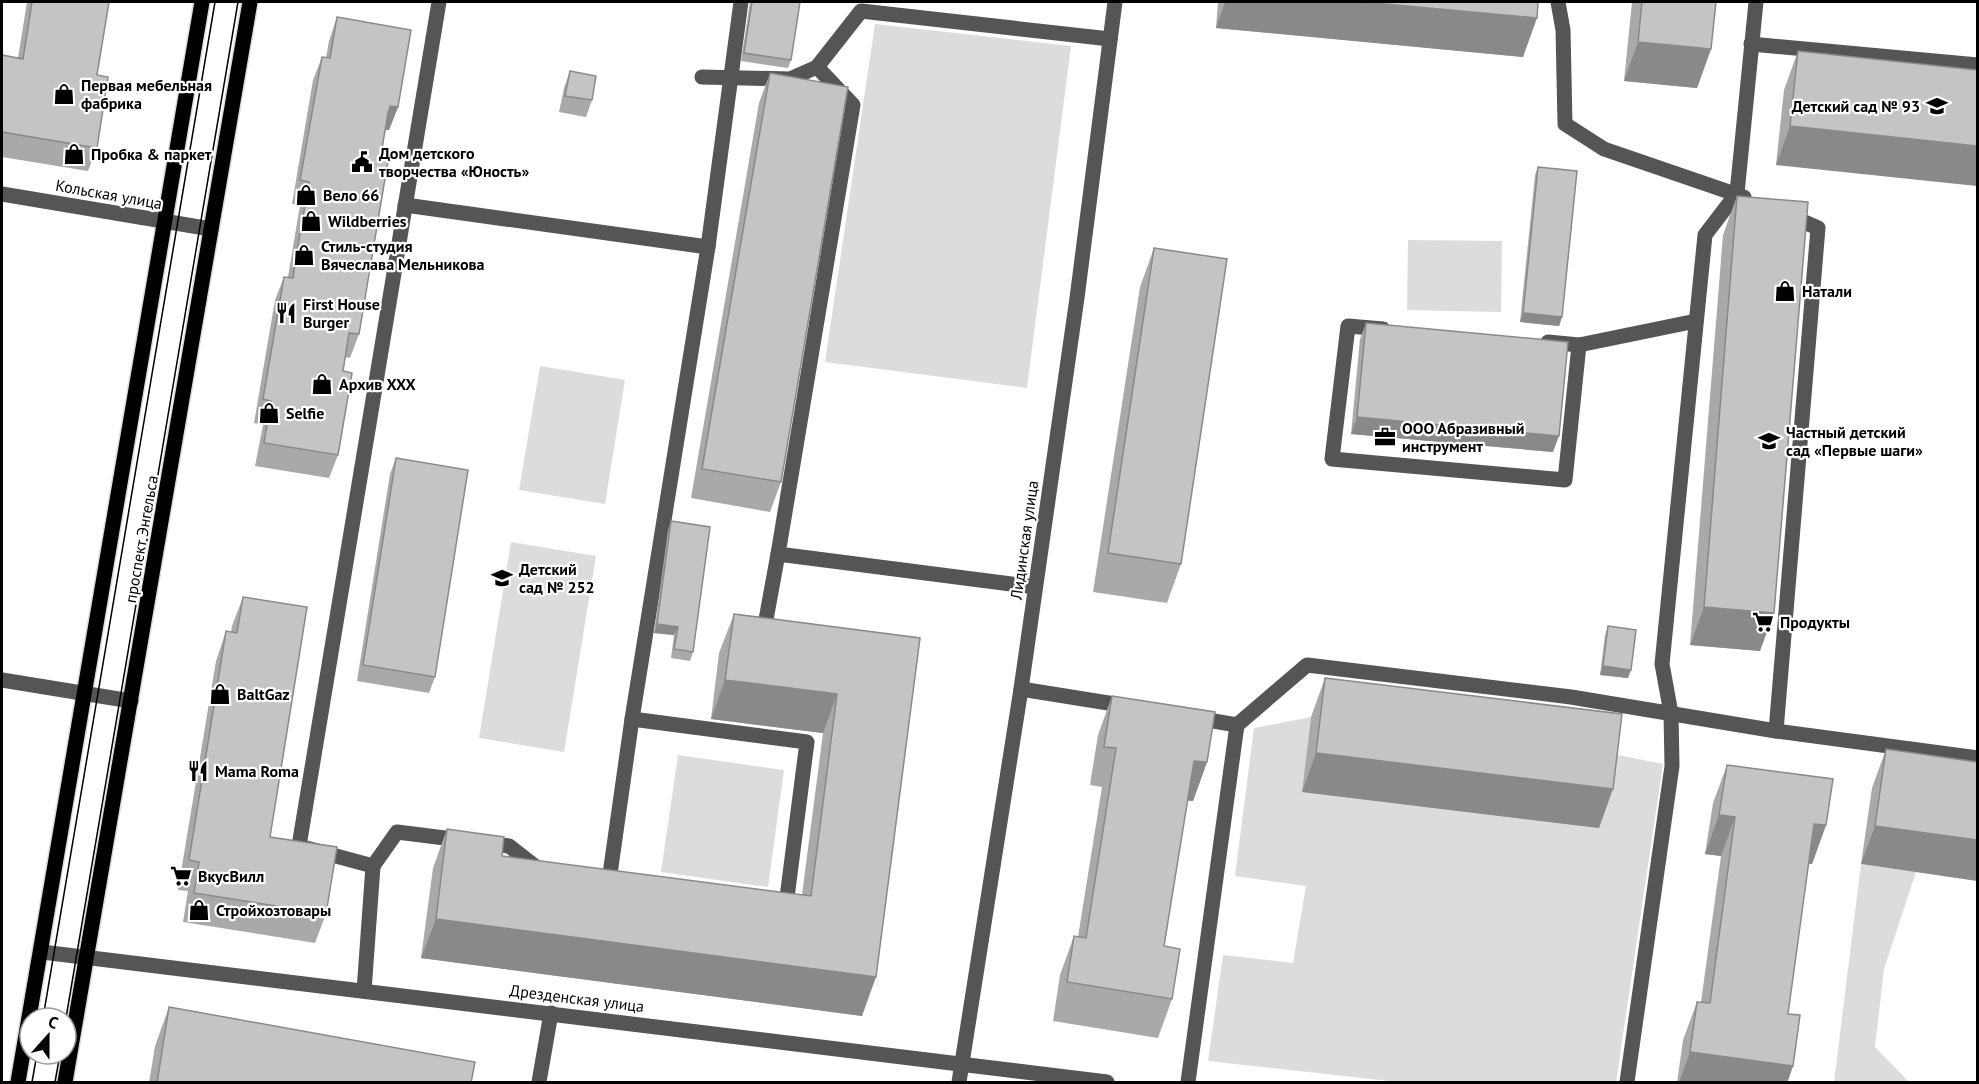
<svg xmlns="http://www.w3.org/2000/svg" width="1979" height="1084" viewBox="0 0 1979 1084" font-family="'PT Sans',sans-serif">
<rect width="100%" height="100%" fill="#fff"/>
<g fill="#dcdcdc">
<path d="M875 24 1071 46 1027 388 825 362Z"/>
<path d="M1408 240 1502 241 1501 312 1407 310Z"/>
<path d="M540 366 625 380 605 504 519 490Z"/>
<path d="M511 542 596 556 564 752 479 738Z"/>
<path d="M1311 717 1302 792 1598 828 1608 753 1663 764 1616 1082H1398L1208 1061 1223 955 1293 963 1306 886 1235 876 1254 728Z"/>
<path d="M678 755 784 770 768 887 661 872Z"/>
<path d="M1861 864 1916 872 1884 969 1875 1047 1909 1082H1834Z"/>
</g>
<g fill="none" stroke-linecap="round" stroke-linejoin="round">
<defs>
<g id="major">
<path d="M18 1082 202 2"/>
<path d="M65 1082 250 2"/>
</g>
</defs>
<use href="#major" stroke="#dbdbdb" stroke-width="18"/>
<g stroke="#555" stroke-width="15">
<path d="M439 2 299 846 373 866 397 832 509 846 541 871"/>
<path d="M1558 2 1563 30 1565 124 1604 149 1744 197"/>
<path d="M1751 44 1978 65"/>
<path d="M817 67 853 105 778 554 1035 587"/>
<path d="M702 77 790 79 817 67 861 11 1110 39"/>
<path d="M2 194 211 229"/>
<path d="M405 205 708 247"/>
<path d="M1383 329 1348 326 1332 459 1565 480 1579 345"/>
<path d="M1548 342 1579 345 1696 321"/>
<path d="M763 636 778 554"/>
<path d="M2 680 131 701"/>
<path d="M1021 689 1127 706"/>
<path d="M1196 718 1237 725 1307 665 1571 697 1776 731 1978 758"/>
<path d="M632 719 807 742 785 913"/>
<path d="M1776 731 1818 228 1788 215"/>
<path d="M608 888 632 719 708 247 741 2"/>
<path d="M42 952 1107 1082"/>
<path d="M364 991 373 866"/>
<path d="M539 1082 551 1013"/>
<path d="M959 1082 1021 689 1077 298 1115 2"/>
<path d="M1188 1082 1237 725"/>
<path d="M1627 1082 1672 766 1671 713 1662 664 1705 235 1737 193 1756 2"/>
</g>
<use href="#major" stroke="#000" stroke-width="15"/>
<g stroke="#000" stroke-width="1.5">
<path d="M43 1018 215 2"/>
<path d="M66 1018 238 2"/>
<path d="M32 1082 37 1054"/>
<path d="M55 1082 60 1054"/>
</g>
</g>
<g fill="#a9a9a9">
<path d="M27 2H109L97 75V148L88 171 2 157V55L18 58Z"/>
<path d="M750 2H800L791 60 788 68 741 61Z"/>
<path d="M1218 2H1538L1523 57 1216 28Z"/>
<path d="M1632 2H1716L1711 49 1697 88 1624 81Z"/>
<path d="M337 17 398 107 389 130H385L359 334 350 358 345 357 343 371 338 455 329 478 255 466 263 425 254 423 275 300 284 277H288L300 205 292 204 313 80 322 57 326 58 329 41Z"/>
<path d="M1798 51 1977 70 1776 165 1784 90Z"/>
<path d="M570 71 592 100 586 117 559 112 564 88Z"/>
<path d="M770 73 781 482 770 512 691 498 759 103Z"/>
<path d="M1538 167 1562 317 1559 326 1520 322 1535 175Z"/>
<path d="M1737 196 1760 651 1690 645 1723 235Z"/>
<path d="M1154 248 1181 564 1167 603 1093 592 1140 287Z"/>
<path d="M1366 323 1553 452 1351 434 1360 339Z"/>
<path d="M396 458 435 677 429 693 357 681 390 474Z"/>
<path d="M671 521 693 652 690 661 671 658 674 635 654 633 668 530Z"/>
<path d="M243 597 270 837 326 914 315 943 183 922 188 891 178 890 216 661 226 631 231 632 232 626Z"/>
<path d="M734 614 920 638 862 1016 421 958 433 868 447 829 502 856 802 895 823 733 711 719 719 653Z"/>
<path d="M1608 626 1628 678 1600 675 1605 635Z"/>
<path d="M1325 678 1599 828 1302 792 1311 717Z"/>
<path d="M1112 696 1207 762 1193 801H1187L1164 946 1172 999 1158 1038 1053 1021 1060 975 1074 936 1078 937 1102 787 1090 785 1098 735Z"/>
<path d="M1886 749 1977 762 1861 864 1872 788Z"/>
<path d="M1727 765 1826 825 1812 864H1808L1788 1014 1793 1066 1787 1083H1677L1683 1040 1697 1002H1701L1721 856 1705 854 1713 803Z"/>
<path d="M169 1007 471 1083H149L155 1046Z"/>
</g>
<g fill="#898989">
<path d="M1225 2H1363L1537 18 1523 57 1216 28Z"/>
<path d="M1638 42 1711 49 1697 88 1624 81Z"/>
<path d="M390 106 398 107 389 130 381 129Z"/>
<path d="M1790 126 1977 146V186L1776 165Z"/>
<path d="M1523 313 1562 317 1559 326 1520 322Z"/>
<path d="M1357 417 1559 436 1553 452 1351 434Z"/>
<path d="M1704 607 1774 613 1760 651 1690 645Z"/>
<path d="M657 624 678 627 674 635 654 633Z"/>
<path d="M1603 666 1631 670 1628 678 1600 675Z"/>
<path d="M725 680 837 694 823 733 711 719Z"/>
<path d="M1316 753 1613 789 1599 828 1302 792Z"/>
<path d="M1194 761 1207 762 1193 801 1180 799Z"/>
<path d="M1719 815 1735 817 1721 856 1705 854Z"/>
<path d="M1814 824 1826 825 1812 864 1800 863Z"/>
<path d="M1875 826 1977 840V881L1861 864Z"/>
<path d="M436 919 876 977 862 1016 421 958Z"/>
<path d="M1690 1052 1793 1066 1787 1083H1679Z"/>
</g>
<g fill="#c4c4c4" stroke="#898989" stroke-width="1.5">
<path d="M32 2H109L97 75 108 77 97 148 2 132V55L23 59Z"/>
<path d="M752 2H800L791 60 744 53Z"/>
<path d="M1363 2H1538L1537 18Z"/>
<path d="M1642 2H1716L1711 49 1638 42Z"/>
<path d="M337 17 411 30 398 107 390 106 388 113 382 148 390 149 359 334 349 333 343 371 352 373 338 455 264 443 271 401 263 399 284 277 293 278 295 263 309 182 300 180 322 57 330 58Z"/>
<path d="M1798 51 1977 70V146L1790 126Z"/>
<path d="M570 71 596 76 592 100 565 96Z"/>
<path d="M770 73 848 87 781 482 702 469Z"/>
<path d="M1538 167 1577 171 1562 317 1523 313Z"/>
<path d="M1737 196 1808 202 1774 613 1704 607Z"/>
<path d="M1154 248 1227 259 1181 564 1108 553Z"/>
<path d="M1366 323 1568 342 1559 436 1357 417Z"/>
<path d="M396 458 468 470 435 677 363 665Z"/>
<path d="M671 521 710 527 693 652 674 649 678 627 657 624Z"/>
<path d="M243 597 307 607 270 837 337 847 326 914 194 893 199 862 189 860 226 631 237 633Z"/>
<path d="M734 614 920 638 876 977 436 919 447 829 504 837 502 856 811 896 837 694 725 680Z"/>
<path d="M1608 626 1636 630 1631 670 1603 666Z"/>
<path d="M1325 678 1622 714 1613 789 1316 753Z"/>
<path d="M1112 696 1215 712 1207 762 1194 761 1164 946 1180 949 1172 999 1067 982 1074 936 1086 938 1116 748 1104 747Z"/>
<path d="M1886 749 1977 762V840L1875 826Z"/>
<path d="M1727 765 1833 779 1826 825 1814 824 1788 1014 1800 1015 1793 1066 1690 1052 1697 1002 1710 1003 1735 817 1719 815Z"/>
<path d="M169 1007 475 1062 471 1083H157Z"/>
</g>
<defs>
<symbol id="shop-bare" viewBox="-9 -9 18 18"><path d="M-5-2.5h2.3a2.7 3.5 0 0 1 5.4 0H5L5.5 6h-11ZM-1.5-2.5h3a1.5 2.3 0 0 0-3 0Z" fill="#000" stroke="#fff" stroke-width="2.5" paint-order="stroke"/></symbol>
<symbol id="school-bare" viewBox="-9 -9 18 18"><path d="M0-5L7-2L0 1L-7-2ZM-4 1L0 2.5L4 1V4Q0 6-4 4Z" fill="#000" stroke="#fff" stroke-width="2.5" paint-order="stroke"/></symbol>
<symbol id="civic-bare" viewBox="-9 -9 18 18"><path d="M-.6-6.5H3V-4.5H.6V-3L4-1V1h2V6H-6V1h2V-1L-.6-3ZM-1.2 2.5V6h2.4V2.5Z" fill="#000" stroke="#fff" stroke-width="2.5" paint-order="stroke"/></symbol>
<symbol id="restaurant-bare" viewBox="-9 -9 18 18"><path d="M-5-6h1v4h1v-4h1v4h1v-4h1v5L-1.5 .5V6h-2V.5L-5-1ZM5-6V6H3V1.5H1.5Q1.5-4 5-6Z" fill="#000" stroke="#fff" stroke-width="2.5" paint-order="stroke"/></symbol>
<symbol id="office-bare" viewBox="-9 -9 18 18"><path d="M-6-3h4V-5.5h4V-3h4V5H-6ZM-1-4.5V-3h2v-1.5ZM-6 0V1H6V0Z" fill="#000" stroke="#fff" stroke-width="2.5" paint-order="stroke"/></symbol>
<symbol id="supermarket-bare" viewBox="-9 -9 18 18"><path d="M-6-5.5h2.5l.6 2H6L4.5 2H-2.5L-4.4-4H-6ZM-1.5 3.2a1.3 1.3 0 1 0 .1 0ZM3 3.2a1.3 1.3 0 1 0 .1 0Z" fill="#000" stroke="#fff" stroke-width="2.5" paint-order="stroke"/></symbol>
</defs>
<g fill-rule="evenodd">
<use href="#shop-bare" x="49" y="79" width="30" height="30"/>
<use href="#school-bare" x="1922" y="91" width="30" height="30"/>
<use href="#shop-bare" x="59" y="139" width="30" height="30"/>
<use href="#civic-bare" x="347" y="147" width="30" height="30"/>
<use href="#shop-bare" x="291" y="180" width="30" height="30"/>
<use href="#shop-bare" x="296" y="206" width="30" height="30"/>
<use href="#shop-bare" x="289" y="240" width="30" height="30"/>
<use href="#shop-bare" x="1770" y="276" width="30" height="30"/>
<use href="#restaurant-bare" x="271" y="298" width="30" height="30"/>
<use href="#shop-bare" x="307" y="369" width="30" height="30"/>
<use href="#shop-bare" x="254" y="398" width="30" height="30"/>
<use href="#office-bare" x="1370" y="422" width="30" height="30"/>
<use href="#school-bare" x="1754" y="426" width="30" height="30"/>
<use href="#school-bare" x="487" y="563" width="30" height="30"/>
<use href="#supermarket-bare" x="1748" y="607" width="30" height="30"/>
<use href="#shop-bare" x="205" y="679" width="30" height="30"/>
<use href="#restaurant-bare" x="183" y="756" width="30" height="30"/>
<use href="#supermarket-bare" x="166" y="861" width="30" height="30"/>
<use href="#shop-bare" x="184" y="895" width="30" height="30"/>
</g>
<g text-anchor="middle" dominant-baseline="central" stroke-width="4.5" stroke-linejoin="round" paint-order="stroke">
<g font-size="16" font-weight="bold" fill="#000" stroke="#fff" text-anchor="start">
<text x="81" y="85">Первая мебельная<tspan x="81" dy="18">фабрика</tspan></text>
<text x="1920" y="106" text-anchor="end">Детский сад № 93</text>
<text x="379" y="153">Дом детского<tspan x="379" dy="18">творчества «Юность»</tspan></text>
<text x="91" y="154">Пробка &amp; паркет</text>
<text x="323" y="195">Вело 66</text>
<text x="328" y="221">Wildberries</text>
<text x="321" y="246">Стиль-студия<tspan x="321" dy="18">Вячеслава Мельникова</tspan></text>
<text x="1802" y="291">Натали</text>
<text x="303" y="304">First House<tspan x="303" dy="18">Burger</tspan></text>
<text x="339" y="384">Архив XXX</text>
<text x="286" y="413">Selfie</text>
<text x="1402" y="428">ООО Абразивный<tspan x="1402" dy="18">инструмент</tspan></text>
<text x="1786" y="432">Частный детский<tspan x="1786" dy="18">сад «Первые шаги»</tspan></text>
<text x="519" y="569">Детский<tspan x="519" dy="18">сад № 252</tspan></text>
<text x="1780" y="622">Продукты</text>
<text x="237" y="694">BaltGaz</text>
<text x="215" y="771">Mama Roma</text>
<text x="198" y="876">ВкусВилл</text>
<text x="216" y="910">Стройхозтовары</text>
</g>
<g font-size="16" fill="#000" stroke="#fff">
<text transform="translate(109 194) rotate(10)">Кольская улица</text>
<text transform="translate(141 539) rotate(-80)">проспект Энгельса</text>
<text transform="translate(1024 540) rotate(-82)">Лидинская улица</text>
<text transform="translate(577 998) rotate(7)">Дрезденская улица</text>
</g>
</g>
<rect width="1979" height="1084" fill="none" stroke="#000000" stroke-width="6"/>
<g transform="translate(48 1036) rotate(21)"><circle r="28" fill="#ffffff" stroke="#999999" stroke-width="1.5"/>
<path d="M0-4.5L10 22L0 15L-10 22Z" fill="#000000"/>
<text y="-9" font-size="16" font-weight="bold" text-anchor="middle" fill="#000000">С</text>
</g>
</svg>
